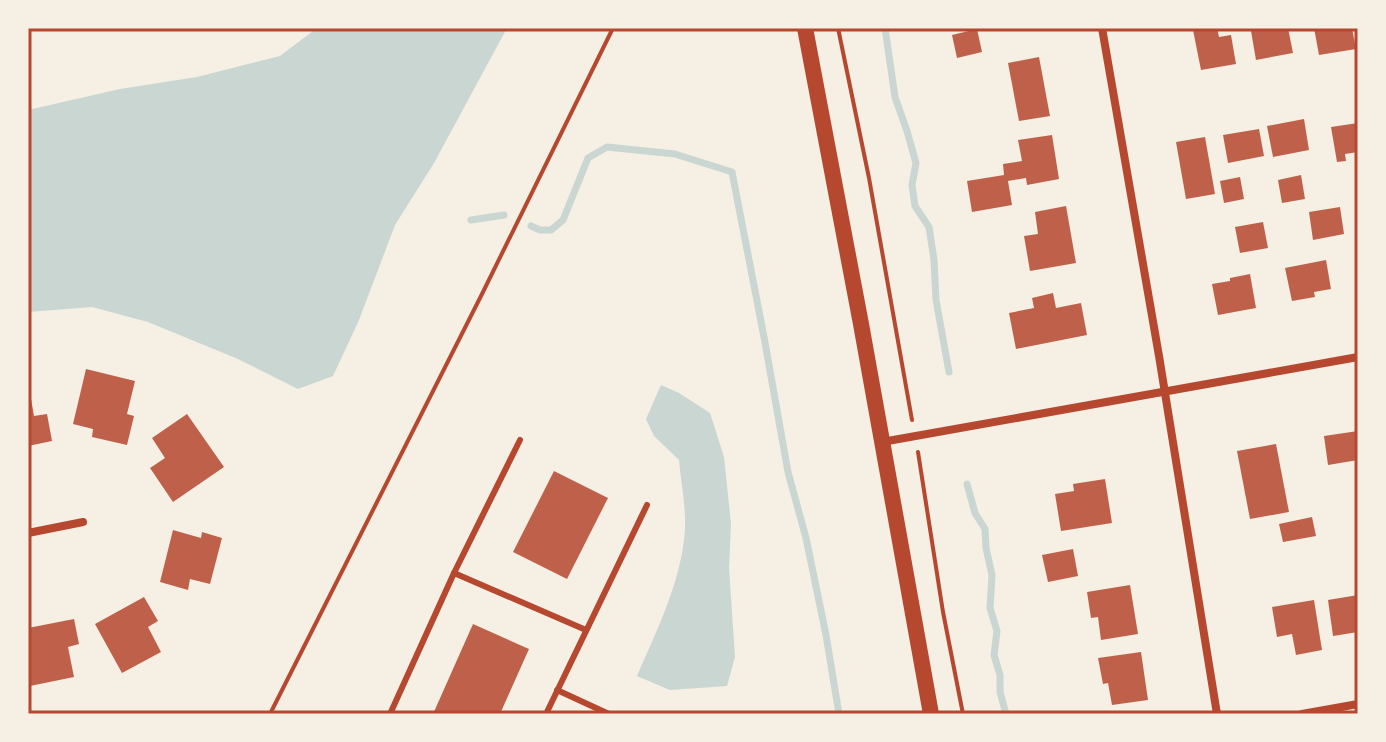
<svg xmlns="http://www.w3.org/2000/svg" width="1386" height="742" viewBox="0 0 1386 742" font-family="'Archivo Narrow',sans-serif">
<rect width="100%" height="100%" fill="#f6efe4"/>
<g fill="#c9d6d2">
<path d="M317 28H507L434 163 395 225 359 320 333 376 298 389 238 359 148 322 92 307 28 312V110L120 89 197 77 280 56Z"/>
<path d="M661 385 679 393 710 413 724 457 731 524 729 568 735 657 727 686 670 690 637 676C657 630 682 580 685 529 686 507 681 482 679 460L654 436 646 419Z"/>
</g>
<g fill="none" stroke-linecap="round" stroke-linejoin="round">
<g stroke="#c9d6d2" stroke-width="7">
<path d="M885 28 895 97 907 131 916 163 912 185 915 206 929 227 934 260 936 300 949 372"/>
<path d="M471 220 504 215"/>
<path d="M531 226 540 230H551L563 220 588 158 607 147 675 154 732 172 764 337 788 472 806 538 826 635 839 714"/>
<path d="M967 484 975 513 985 529 986 548 992 575 990 608 997 631 994 655 1000 675V692L1006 714"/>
</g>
</g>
<g fill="#bf614a">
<path d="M1203 28H1217L1219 37 1231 35 1236 64 1201 70 1193 30Z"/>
<path d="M1267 28H1288L1293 53 1256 60 1251 31Z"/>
<path d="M1314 28H1352L1356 49 1319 55Z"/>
<path d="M977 29 982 52 957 58 952 35Z"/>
<path d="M1039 57 1050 116 1019 121 1008 63Z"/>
<path d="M1304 119 1309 150 1273 157 1267 126Z"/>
<path d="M1358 123V152L1345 154 1346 161 1337 162 1331 127Z"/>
<path d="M1259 129 1264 156 1228 163 1223 135Z"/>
<path d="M1052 135 1059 179 1027 185 1026 178 1008 181 1012 205 972 212 967 181 1004 175 1003 164 1022 161 1018 140Z"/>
<path d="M1205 137 1215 194 1186 199 1176 142Z"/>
<path d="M1301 175 1305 199 1282 203 1278 180Z"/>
<path d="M1240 177 1244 199 1224 203 1220 181Z"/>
<path d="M1066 206 1076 263 1030 271 1024 236 1038 234 1035 212Z"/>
<path d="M1340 207 1344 234 1313 240 1309 212Z"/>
<path d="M1263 222 1268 248 1240 253 1235 227Z"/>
<path d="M1326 260 1331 289 1314 292 1315 297 1292 301 1285 268Z"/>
<path d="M1250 274 1256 308 1218 315 1212 284 1230 281V278Z"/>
<path d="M1053 293 1056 308 1081 303 1087 335 1016 349 1009 313 1034 308 1032 298Z"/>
<path d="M86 369 135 381 127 414 134 416 127 445 92 437 93 429 73 424Z"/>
<path d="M28 393H30L34 416 47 414 52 441 28 446Z"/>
<path d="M187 414 224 467 173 502 150 468 165 458 152 438Z"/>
<path d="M1358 431V460L1328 465 1324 436Z"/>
<path d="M1276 444 1289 512 1250 519 1237 451Z"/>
<path d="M554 471 608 498 567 579 513 552Z"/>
<path d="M1105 479 1112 523 1061 531 1055 494 1074 491 1073 484Z"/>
<path d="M1312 517 1316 536 1283 542 1279 524Z"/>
<path d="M173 530 201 538 202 532 222 538 210 584 190 579 188 590 160 582Z"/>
<path d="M1073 549 1078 576 1048 582 1042 555Z"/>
<path d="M1130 585 1138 634 1101 640 1098 617 1091 618 1087 592Z"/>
<path d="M1358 595V632L1333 636 1328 600Z"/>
<path d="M144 597 158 621 148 627 161 652 122 673 95 624Z"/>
<path d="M1314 600 1322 650 1296 655 1292 634 1277 637 1272 607Z"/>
<path d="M74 619 79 644 68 647 74 677 30 686 28 677V628Z"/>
<path d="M473 624 529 649 500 714H433Z"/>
<path d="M1141 652 1148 700 1112 705 1108 683 1103 684 1098 658Z"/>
</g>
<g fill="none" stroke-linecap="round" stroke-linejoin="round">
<g stroke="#b5482f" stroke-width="4">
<path d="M838 28 869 178 912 420"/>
<path d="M918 452 943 612 963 714"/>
<path d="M270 714 481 296 613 28"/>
</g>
<g stroke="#b5482f" stroke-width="6">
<path d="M454 573 586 630"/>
<path d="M557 690 609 714"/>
<path d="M390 714 454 573 520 440"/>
<path d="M546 714 647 505"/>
</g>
<g stroke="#b5482f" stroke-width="8">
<path d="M1102 28 1159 356 1217 714"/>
<path d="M882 442 1358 357"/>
<path d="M28 533 83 522"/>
<path d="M1302 714 1358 704"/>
</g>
<path stroke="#b5482f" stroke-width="16" d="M805 28 861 324 931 714"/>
</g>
<rect width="1386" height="742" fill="none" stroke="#f6efe4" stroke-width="60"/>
<rect x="30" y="30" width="1326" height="682" fill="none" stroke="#b5482f" stroke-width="3"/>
</svg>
